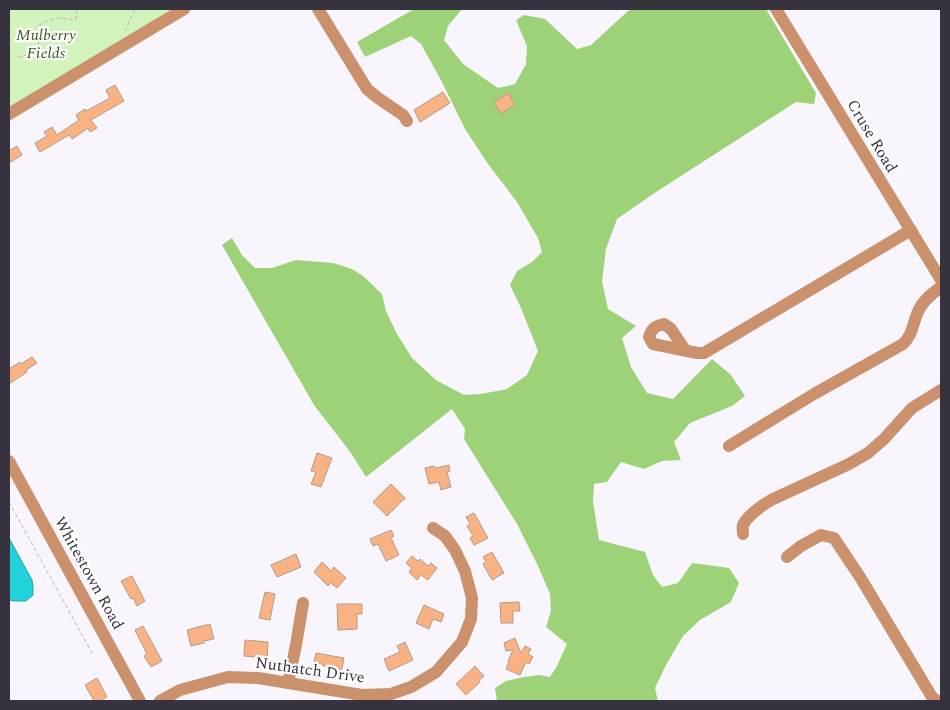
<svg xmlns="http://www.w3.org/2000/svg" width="950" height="710" viewBox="0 0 950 710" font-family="Spectral,serif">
<rect width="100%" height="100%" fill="#f8f6fc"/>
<path fill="#d2f4bc" d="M9 9H173L9 109Z"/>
<path fill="#9ed279" d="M414 9H462L448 26 444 40 463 64 498 88 515 84 526 64 527 46 516 20 524 15 545 19 577 49 591 45 628 11 633 9H766L816 93 814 104 796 102 656 192 617 219 606 249 602 281 608 309 636 326 622 338 631 367 647 393 673 399 712 359 731 375 745 396 732 406 690 423 674 442 681 460 662 461 644 469 621 462 607 482 594 484 593 501 599 540 645 552 653 575 662 587 678 583 692 563 729 568 739 583 731 602 700 620 683 636 666 665 655 688 658 701H497L495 688 506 681 524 677 539 675 550 677 557 666 567 644 546 627 551 611 550 594 538 566 517 524 464 439 465 429 452 409 366 477 351 453 314 405 222 245 232 238 242 255 255 268H272L296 260 333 263 352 269 363 276 382 294 386 311 397 334 412 358 436 380 464 395 481 394 507 389 527 375 538 351 521 308 510 285 517 271 532 262 542 252 538 238 517 202 488 164 465 129 442 82 421 44 411 36 365 57 357 42Z"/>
<path fill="#22d2da" stroke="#28a2ab" d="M9 538 32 580 33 586V595L26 601H14L9 600Z"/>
<g fill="#f9b283" stroke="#b69987">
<path d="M115 85 124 101 91 120 97 128 90 132 88 128 72 139 69 135 40 152 35 143 47 136 44 132 52 127 57 135 79 120 76 115 85 109 86 111 110 98 106 90Z"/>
<path d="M443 92 450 103 420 122 414 110Z"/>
<path d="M508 93 515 104 501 114 494 102Z"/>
<path d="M17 146 22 155 9 163V151Z"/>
<path d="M32 357 37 363 26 370 27 372 9 384V369L20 362 21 364Z"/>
<path d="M317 453 332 458 321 487 311 484 316 472 311 471Z"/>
<path d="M449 465 450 471 447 472 451 487 441 490 439 482 429 484 425 468 434 466 435 468Z"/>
<path d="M391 484 405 498 387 516 373 502Z"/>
<path d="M474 513 488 538 474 545 470 538 473 536 467 526 470 524 466 517Z"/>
<path d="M391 530 394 536 391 538 399 555 386 561 378 544 373 546 370 539Z"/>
<path d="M492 552 504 573 492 580 483 564 486 562 483 557Z"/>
<path d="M296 554 301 567 277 577 271 565Z"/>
<path d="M412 556 418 561 420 559 428 566 431 563 437 568 428 580 421 575 417 580 409 572 412 568 406 563Z"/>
<path d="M322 562 331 571 334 567 346 578 337 588 331 583 328 586 314 572Z"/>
<path d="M132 576 145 601 137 606 133 598 131 599 121 581Z"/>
<path d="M265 592 275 594 270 620 259 618Z"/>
<path d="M519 602 520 611H513V623H501L500 603Z"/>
<path d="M337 604H362V614H357V629L338 630Z"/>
<path d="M424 605 444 614 441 622 433 619 429 629 416 623Z"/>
<path d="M210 624 214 639 204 641V643L191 646 187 630Z"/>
<path d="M143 626 162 661 151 667 144 656 147 654 135 630Z"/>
<path d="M515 638 521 653 525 646 531 649 528 654 533 657 529 664 526 662 520 675 506 669 509 662 508 661 513 650 506 651 504 643Z"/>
<path d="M245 640 268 642 267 658 244 656Z"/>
<path d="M405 642 413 660 389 671 384 659 400 652 397 646Z"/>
<path d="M316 653 344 658 341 673 333 671 334 668 323 666V664L314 663Z"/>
<path d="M475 666 484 676 479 680 480 682 466 695 456 684Z"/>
<path d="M97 678 107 697 100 701H94L85 685Z"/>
</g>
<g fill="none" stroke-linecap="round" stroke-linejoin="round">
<g stroke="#b8b5bd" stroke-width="1" stroke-dasharray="4 2.5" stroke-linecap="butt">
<path d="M125 31 135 9"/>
<path d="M17 57C26 57 38 50 39 40 40 36 38 31 37 27 51 17 59 17 76 20L77 9"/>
<path d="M9 502 92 653"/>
</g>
<g stroke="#ca916c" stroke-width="12">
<path d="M318 9 367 89 378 98 403 115 407 121"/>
<path d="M776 9 941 280"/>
<path d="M9 114 184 9"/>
<path d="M685 350 671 329 664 324C655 326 652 328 649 337L653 344 697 353H704L911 230"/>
<path d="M729 446 814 394 903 344C913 334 912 326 917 314 921 302 931 294 941 287"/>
<path d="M9 461 140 701"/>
<path d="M743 534C743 531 742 528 743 525 747 516 763 505 771 500L849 464 868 453 884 439 912 408 941 390"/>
<path d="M787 557 801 546 821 535 834 538 860 577 932 697 937 701"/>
<path d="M288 683 296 645 303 603"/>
<path d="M160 701 180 690 228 677 258 678 362 695 391 694 411 687 436 672 462 642 471 619 472 598 465 571 455 550 445 536 433 528"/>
</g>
</g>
<g text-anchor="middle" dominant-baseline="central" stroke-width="4.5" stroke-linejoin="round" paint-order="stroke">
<g font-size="16" font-style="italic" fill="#395a1e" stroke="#fff">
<text x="46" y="35">Mulberry<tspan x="46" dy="18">Fields</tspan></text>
</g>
<g font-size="16" fill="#36323e" stroke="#fff">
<text transform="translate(872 136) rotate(59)">Cruse Road</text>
<text transform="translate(89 573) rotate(61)">Whitestown Road</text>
<text transform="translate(310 670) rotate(8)">Nuthatch Drive</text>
</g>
</g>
<rect width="950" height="710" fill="none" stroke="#36323e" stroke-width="20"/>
</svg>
